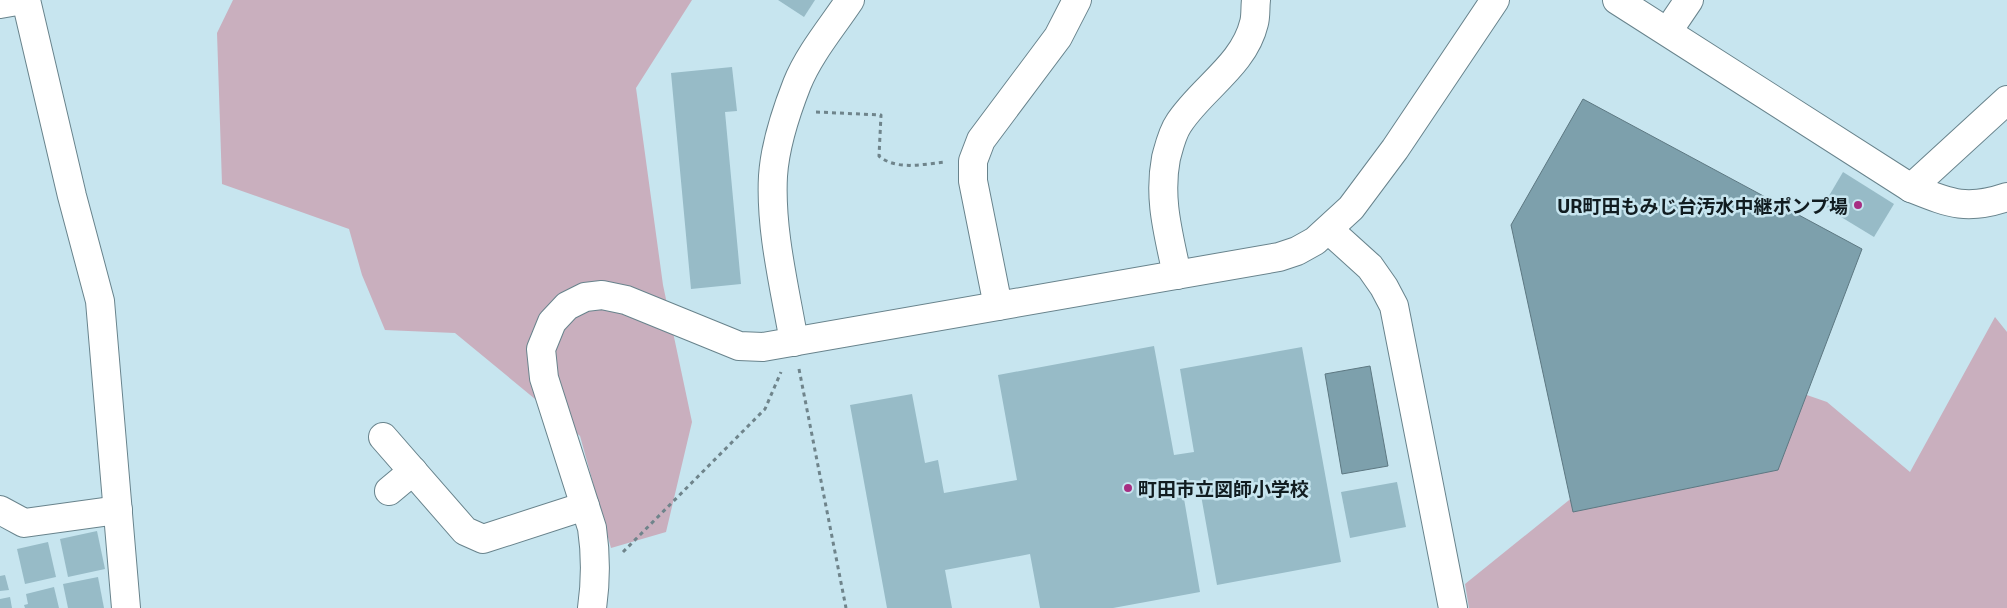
<svg xmlns="http://www.w3.org/2000/svg" width="2007" height="608" viewBox="0 0 2007 608" font-family="'Exo 2','Noto Sans JP',sans-serif">
<rect width="100%" height="100%" fill="#c7e5ef"/>
<g fill="#c9afbe">
<path d="M233 0H692L636 88 663 285 692 422 666 532 611 548 580 436 455 333 385 330 362 275 349 229 222 184 217 33Z"/>
<path d="M1995 317 2007 332V608H1469L1465 584 1589 484 1743 373 1827 402 1910 472Z"/>
</g>
<g fill="#7da0ac" stroke="#5d7882">
<path d="M1583 99 1862 249 1778 470 1573 512 1511 225Z"/>
<path d="M1370 366 1388 466 1342 474 1325 374Z"/>
</g>
<g fill="#97bbc7">
<path d="M778 0H815L804 17Z"/>
<path d="M732 67 737 111 725 112 741 284 691 289 671 73Z"/>
<path d="M1843 172 1894 204 1874 237 1823 206Z"/>
<path d="M1154 346 1174 455 1194 452 1180 369 1302 347 1341 562 1217 585 1199 484 1182 487 1200 592 1113 608H1040L1030 554 945 570 952 608H887L850 405 912 394 925 463 938 460 944 493 1017 480 998 375Z"/>
<path d="M1397 482 1406 527 1350 538 1341 492Z"/>
<path d="M97 531 105 569 68 577 60 539Z"/>
<path d="M48 542 56 577 25 584 17 549Z"/>
<path d="M5 575 9 590 0 591V576Z"/>
<path d="M98 577 104 608H68L63 584Z"/>
<path d="M54 587 59 608H25L24 605 28 604 26 594Z"/>
<path d="M10 597 12 608H0V599Z"/>
</g>
<g fill="none" stroke-linecap="round" stroke-linejoin="round">
<defs>
<g id="minor">
<path d="M26 0 72 196 100 301 126 608"/>
<path d="M1617 0 1911 188C1949 203 1966 211 2007 197"/>
<path d="M0 4 23 0"/>
<path d="M1668 31 1689 0"/>
<path d="M1911 188 2007 100"/>
<path d="M1329 230 1370 267 1384 287 1394 306 1453 608"/>
<path d="M1177 275C1169 235 1158 200 1166 158 1169 147 1172 133 1179 123 1202 88 1244 65 1254 23 1256 16 1255 7 1256 0"/>
<path d="M998 306 973 181V161L981 140 1058 37 1077 0"/>
<path d="M794 342C785 289 770 230 773 176 775 145 786 112 797 84 809 54 832 27 850 0"/>
<path d="M383 437 465 531 483 539 585 506"/>
<path d="M389 491 413 471"/>
<path d="M0 510 24 523 118 510"/>
<path d="M592 608C596 580 596 555 592 528L544 378 541 349 552 322 567 306 585 297 602 295 626 300 739 346 763 347 1279 257 1297 251 1315 241 1351 208 1395 149 1495 0"/>
</g>
</defs>
<use href="#minor" stroke="#68838c" stroke-width="30"/>
<g stroke="#6f848b" stroke-width="3" stroke-dasharray="4 4" stroke-linecap="butt">
<path d="M816 112 881 115 879 156C897 171 923 164 945 162"/>
<path d="M799 369 846 608"/>
<path d="M623 552 765 409 781 372"/>
</g>
<use href="#minor" stroke="#fff" stroke-width="28"/>
</g>
<g fill="#a72e82" stroke="#c7e5ef" stroke-width="2">
<circle cx="1858" cy="205" r="5"/>
<circle cx="1128" cy="488" r="5"/>
</g>
<g text-anchor="middle" dominant-baseline="central" stroke-width="5" stroke-linejoin="round" paint-order="stroke">
<g font-size="19" font-weight="bold" fill="#111c20" stroke="#c7e5ef" text-anchor="end">
<text x="1848" y="205">UR町田もみじ台汚水中継ポンプ場</text>
<text x="1138" y="488" text-anchor="start">町田市立図師小学校</text>
</g>
</g>
</svg>
